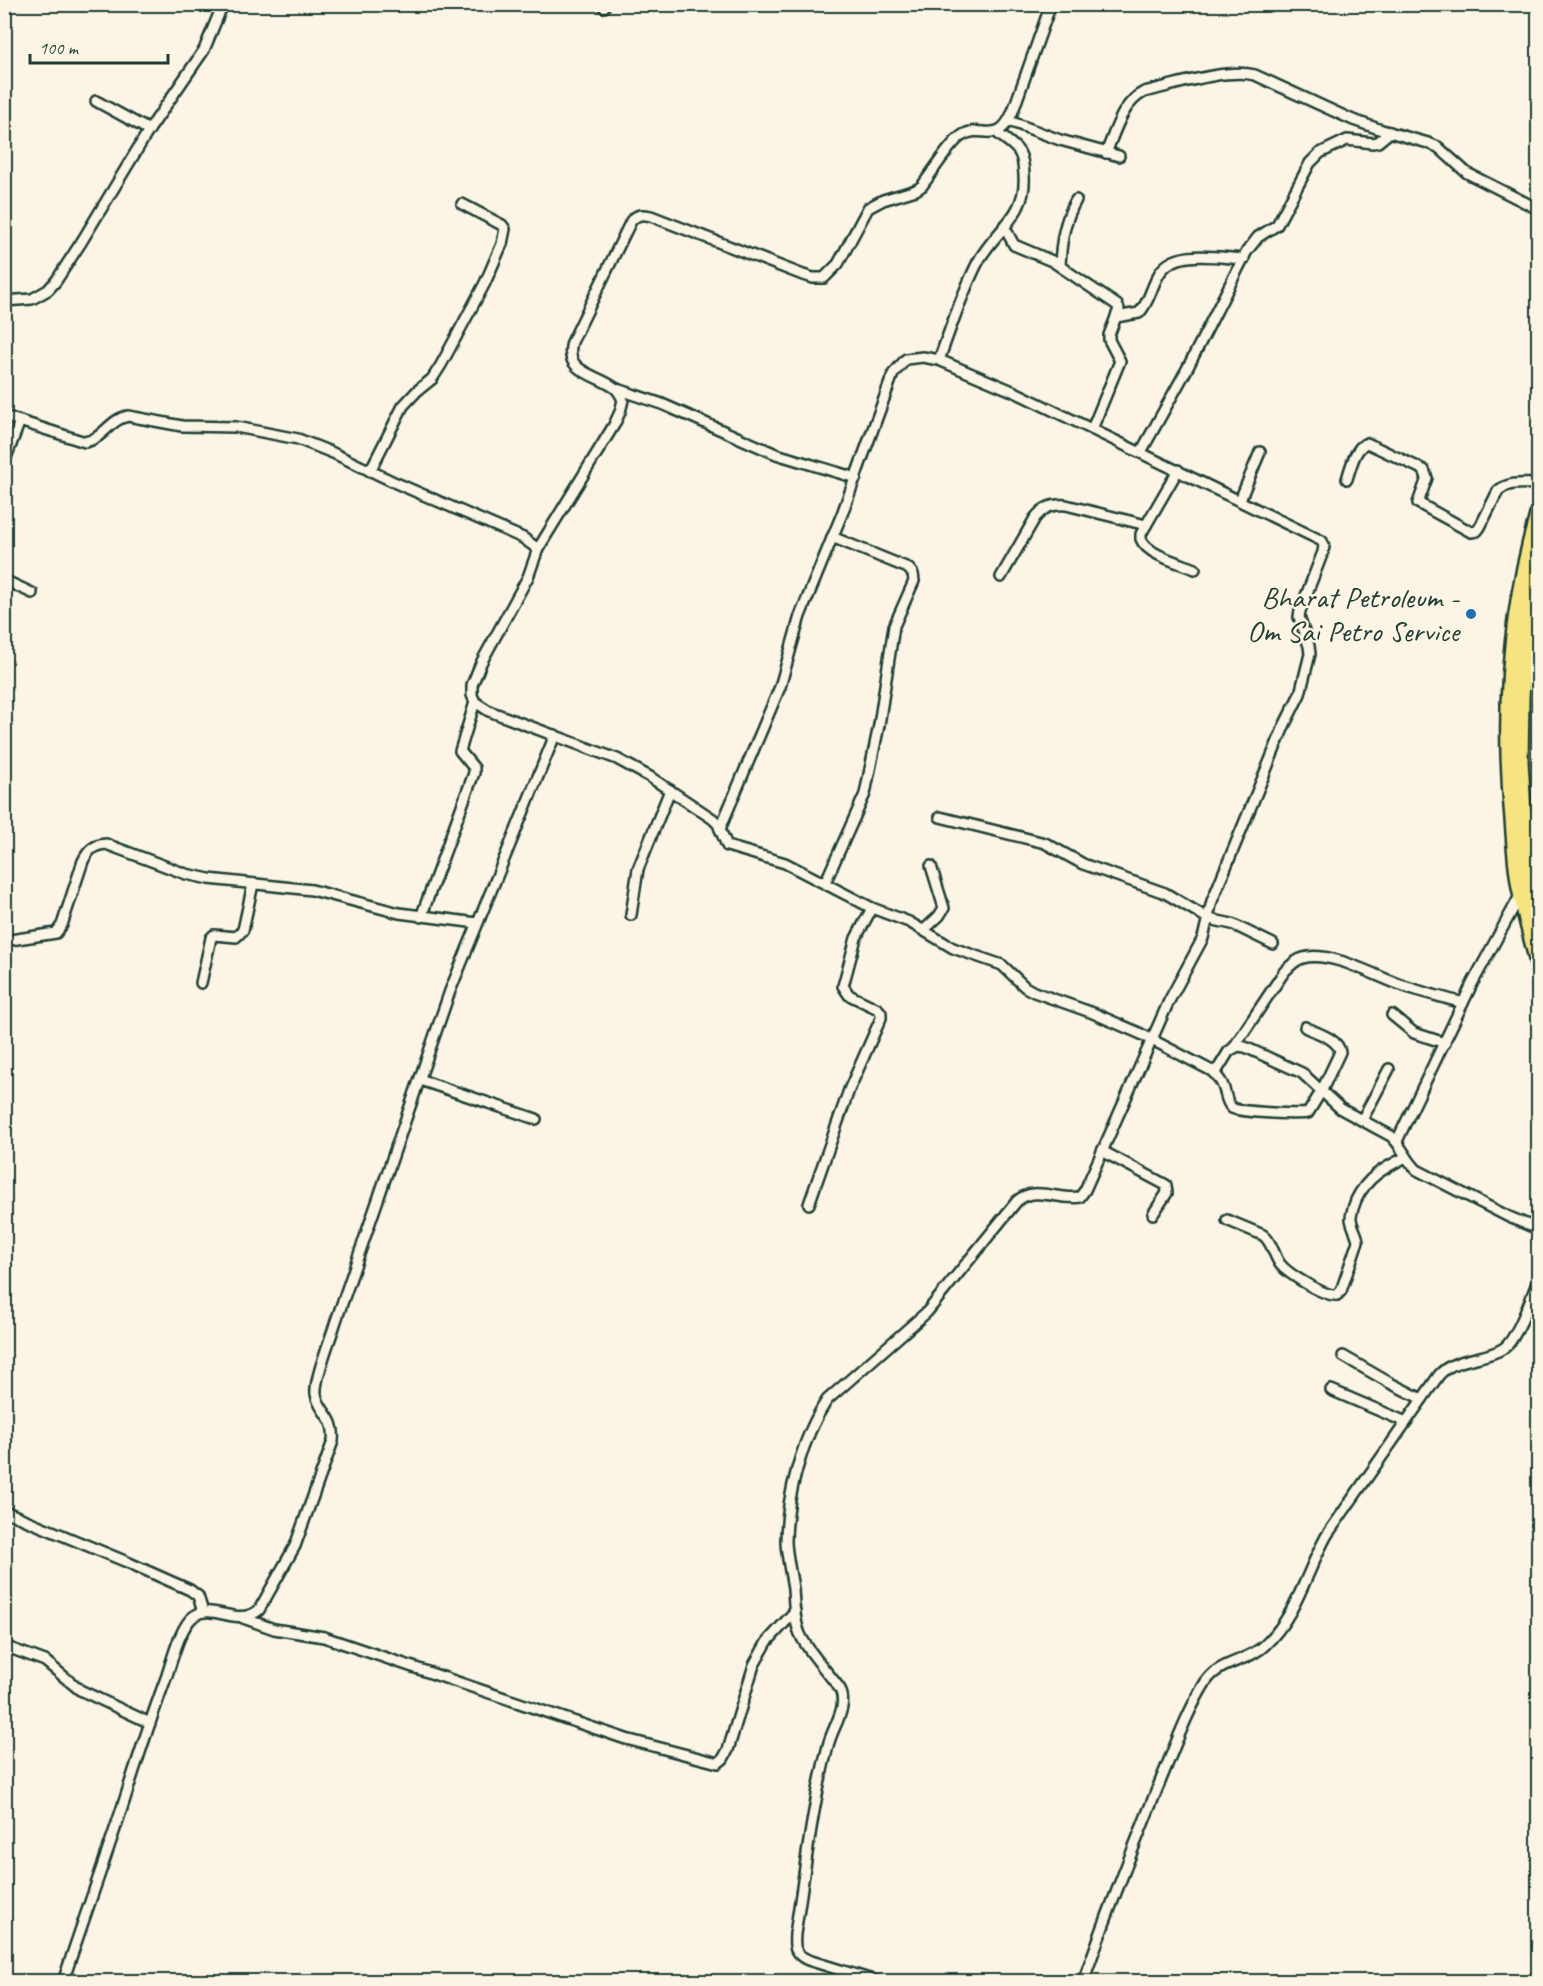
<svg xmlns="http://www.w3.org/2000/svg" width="1543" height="1986" viewBox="0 0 1543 1986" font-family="Caveat,sans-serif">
<rect width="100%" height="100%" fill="#fcf5e5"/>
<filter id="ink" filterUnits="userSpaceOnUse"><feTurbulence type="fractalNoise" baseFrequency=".0167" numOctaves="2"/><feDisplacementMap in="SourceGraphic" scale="12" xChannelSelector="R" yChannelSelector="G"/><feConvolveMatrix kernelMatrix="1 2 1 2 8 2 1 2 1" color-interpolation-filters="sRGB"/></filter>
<g filter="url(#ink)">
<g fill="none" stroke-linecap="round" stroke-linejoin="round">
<defs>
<g id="minor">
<path d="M1051 4 1013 111C998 149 981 121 960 137 948 146 932 173 922 186L916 190 883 200 868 208 838 264 824 278H813L803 275 651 216C642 214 637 214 631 221L572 342C563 373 597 374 615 388 619 391 621 396 623 400L620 412 614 425 538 549 528 577 481 663 472 685V695L475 702 489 711 617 759 650 777 713 819 718 824 727 846 785 863 872 908 909 922 953 948 1002 965 1025 987 1034 992 1093 1013 1139 1033 1212 1071 1218 1069 1229 1051 1238 1046 1245 1047 1302 1073 1341 1109 1391 1136C1402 1146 1406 1160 1417 1170L1509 1217 1538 1229"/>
<path d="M604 7 605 4"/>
<path d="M96 101 149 130"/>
<path d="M1009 121 1060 140 1119 156"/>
<path d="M1106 153C1115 132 1122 103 1144 92 1175 85 1225 68 1255 75L1353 120 1382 130 1428 143 1438 147 1467 173 1538 209"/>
<path d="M1004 226 1014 245 1052 261 1117 305 1119 309 1109 335V340L1120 361 1092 429"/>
<path d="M1060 266C1061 243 1064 221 1076 200"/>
<path d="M4 301 32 299 48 290 56 281 82 241 149 130 204 50 223 4"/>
<path d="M1116 317 1139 313C1149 303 1151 288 1158 276 1172 247 1218 258 1244 259"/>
<path d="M939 360C951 327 962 293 978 262 996 228 1027 217 1024 175 1023 148 1016 148 996 132"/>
<path d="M617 389 662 404 776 454 856 478"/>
<path d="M4 416 85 442C103 439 110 419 128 416L182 426 236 427 298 439 333 453 396 483 523 538 538 549"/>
<path d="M1141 452 1187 369 1247 251 1258 237 1277 225 1310 163 1320 153 1347 140 1373 143 1378 142 1390 132"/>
<path d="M4 463 20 421"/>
<path d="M1178 470 1141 534V539C1147 555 1180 563 1195 569"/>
<path d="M370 471 403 406 417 391 432 379 441 365 485 283 502 244 505 229 502 225 462 204"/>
<path d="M1347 479C1351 467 1355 447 1367 443L1424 470 1427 478 1418 503 1471 532 1477 531 1480 527 1498 491C1509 481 1525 484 1538 484"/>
<path d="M1240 500 1260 452"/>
<path d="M1001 577 1035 518C1044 507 1052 504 1066 505L1146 525"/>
<path d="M4 580 32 593"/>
<path d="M940 817 1045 843 1083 864 1165 893 1209 919 1232 924 1273 944"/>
<path d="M720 829 780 687 800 616 842 514 893 374 906 359 923 357 939 360 1017 393 1322 541 1324 546 1323 552 1300 611 1299 617 1309 646 1310 654 1300 694 1285 724 1212 901 1203 938 1169 1001 1085 1190 1080 1197C1058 1201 1036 1185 1017 1201L927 1312 827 1400C802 1438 786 1497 786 1543 787 1558 791 1574 793 1589 794 1603 794 1620 800 1634 807 1651 829 1673 840 1689 849 1708 832 1727 828 1746 812 1807 805 1871 795 1934 794 1947 794 1954 808 1960L879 1982"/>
<path d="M825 883 865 794 879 725 894 626 914 581 913 574 908 568 832 537"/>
<path d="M631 915 638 869 670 790"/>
<path d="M421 917 474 773V768L460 751 475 702"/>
<path d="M924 930 939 916 944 908 931 866"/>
<path d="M4 941 56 933 62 925 83 861C88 851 93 845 106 844L186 874 209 879 312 890 399 913 477 923"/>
<path d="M201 983 211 938 214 935 236 937 243 930 253 884"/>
<path d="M1392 1015 1414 1033 1445 1043"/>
<path d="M1234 1047 1284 972C1289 967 1295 960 1303 958 1330 950 1375 976 1401 985 1421 992 1442 997 1463 1003"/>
<path d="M1212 1071C1216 1075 1221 1080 1223 1086 1226 1093 1226 1103 1232 1108 1237 1112 1300 1115 1308 1113L1322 1090 1340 1052C1338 1038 1316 1033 1305 1027"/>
<path d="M420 1080 536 1119"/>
<path d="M1362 1120 1389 1069"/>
<path d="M1397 1141 1472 984 1521 894"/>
<path d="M1102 1151 1166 1185 1167 1193 1153 1214"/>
<path d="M809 1204 849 1090 881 1018V1013L878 1009 849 995 843 986 856 938 872 908"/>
<path d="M1227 1220 1263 1235C1273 1243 1273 1254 1280 1264 1288 1274 1325 1297 1337 1295L1341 1291 1358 1241C1357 1233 1352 1227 1351 1219 1351 1212 1354 1206 1356 1200 1367 1177 1384 1168 1406 1157"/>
<path d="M1343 1356 1390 1383 1422 1399"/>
<path d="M1331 1390 1406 1422"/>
<path d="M4 1511 127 1562 190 1590 198 1596 203 1612"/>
<path d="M243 1618 274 1629 324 1637 626 1739 718 1763 723 1759 728 1750 754 1665 767 1642 795 1611"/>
<path d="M4 1646 45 1661 80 1690 150 1723"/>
<path d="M63 1982C82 1923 103 1866 122 1808 136 1764 150 1721 166 1678 172 1661 180 1626 194 1616 213 1602 237 1628 259 1610L295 1546 333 1441C336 1416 319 1413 316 1394 314 1379 331 1338 336 1321L450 991 555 735"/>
<path d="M1083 1982C1107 1914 1133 1848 1160 1782 1174 1749 1186 1714 1205 1683 1218 1661 1248 1662 1265 1645 1297 1615 1306 1572 1327 1535L1439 1375C1456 1356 1484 1361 1504 1348 1517 1339 1532 1296 1538 1280"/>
</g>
<g id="trunk">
<path d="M1538 515C1509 616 1503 715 1513 819 1515 845 1516 872 1522 897 1526 919 1533 941 1538 963"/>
<path d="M1538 561 1526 630 1521 697 1520 762 1523 809 1538 923"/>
</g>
</defs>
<use href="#minor" stroke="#1f3d34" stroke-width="14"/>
<use href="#trunk" stroke="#1f3d34" stroke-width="20"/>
<use href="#minor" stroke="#fcf5e5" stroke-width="9"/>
<use href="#trunk" stroke="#f6e381" stroke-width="15"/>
</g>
</g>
<circle fill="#1f6fb2" stroke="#fcf5e5" stroke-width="2" cx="1471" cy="614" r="6"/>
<g text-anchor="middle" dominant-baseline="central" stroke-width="5" stroke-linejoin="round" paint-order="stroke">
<g font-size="30" fill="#1f3d34" stroke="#fcf5e5" text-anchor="end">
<text x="1459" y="597">Bharat Petroleum -<tspan x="1459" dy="34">Om Sai Petro Service</tspan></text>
</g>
</g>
<rect width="1543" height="1986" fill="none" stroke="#fcf5e5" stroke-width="24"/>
<rect x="12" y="12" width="1519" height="1962" fill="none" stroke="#1f3d34" stroke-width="2" filter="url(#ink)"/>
<path d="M30 54v9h138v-9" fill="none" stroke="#1f3d34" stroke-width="3"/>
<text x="39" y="54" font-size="18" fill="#1f3d34" stroke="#fcf5e5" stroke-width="4.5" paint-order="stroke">100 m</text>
</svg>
